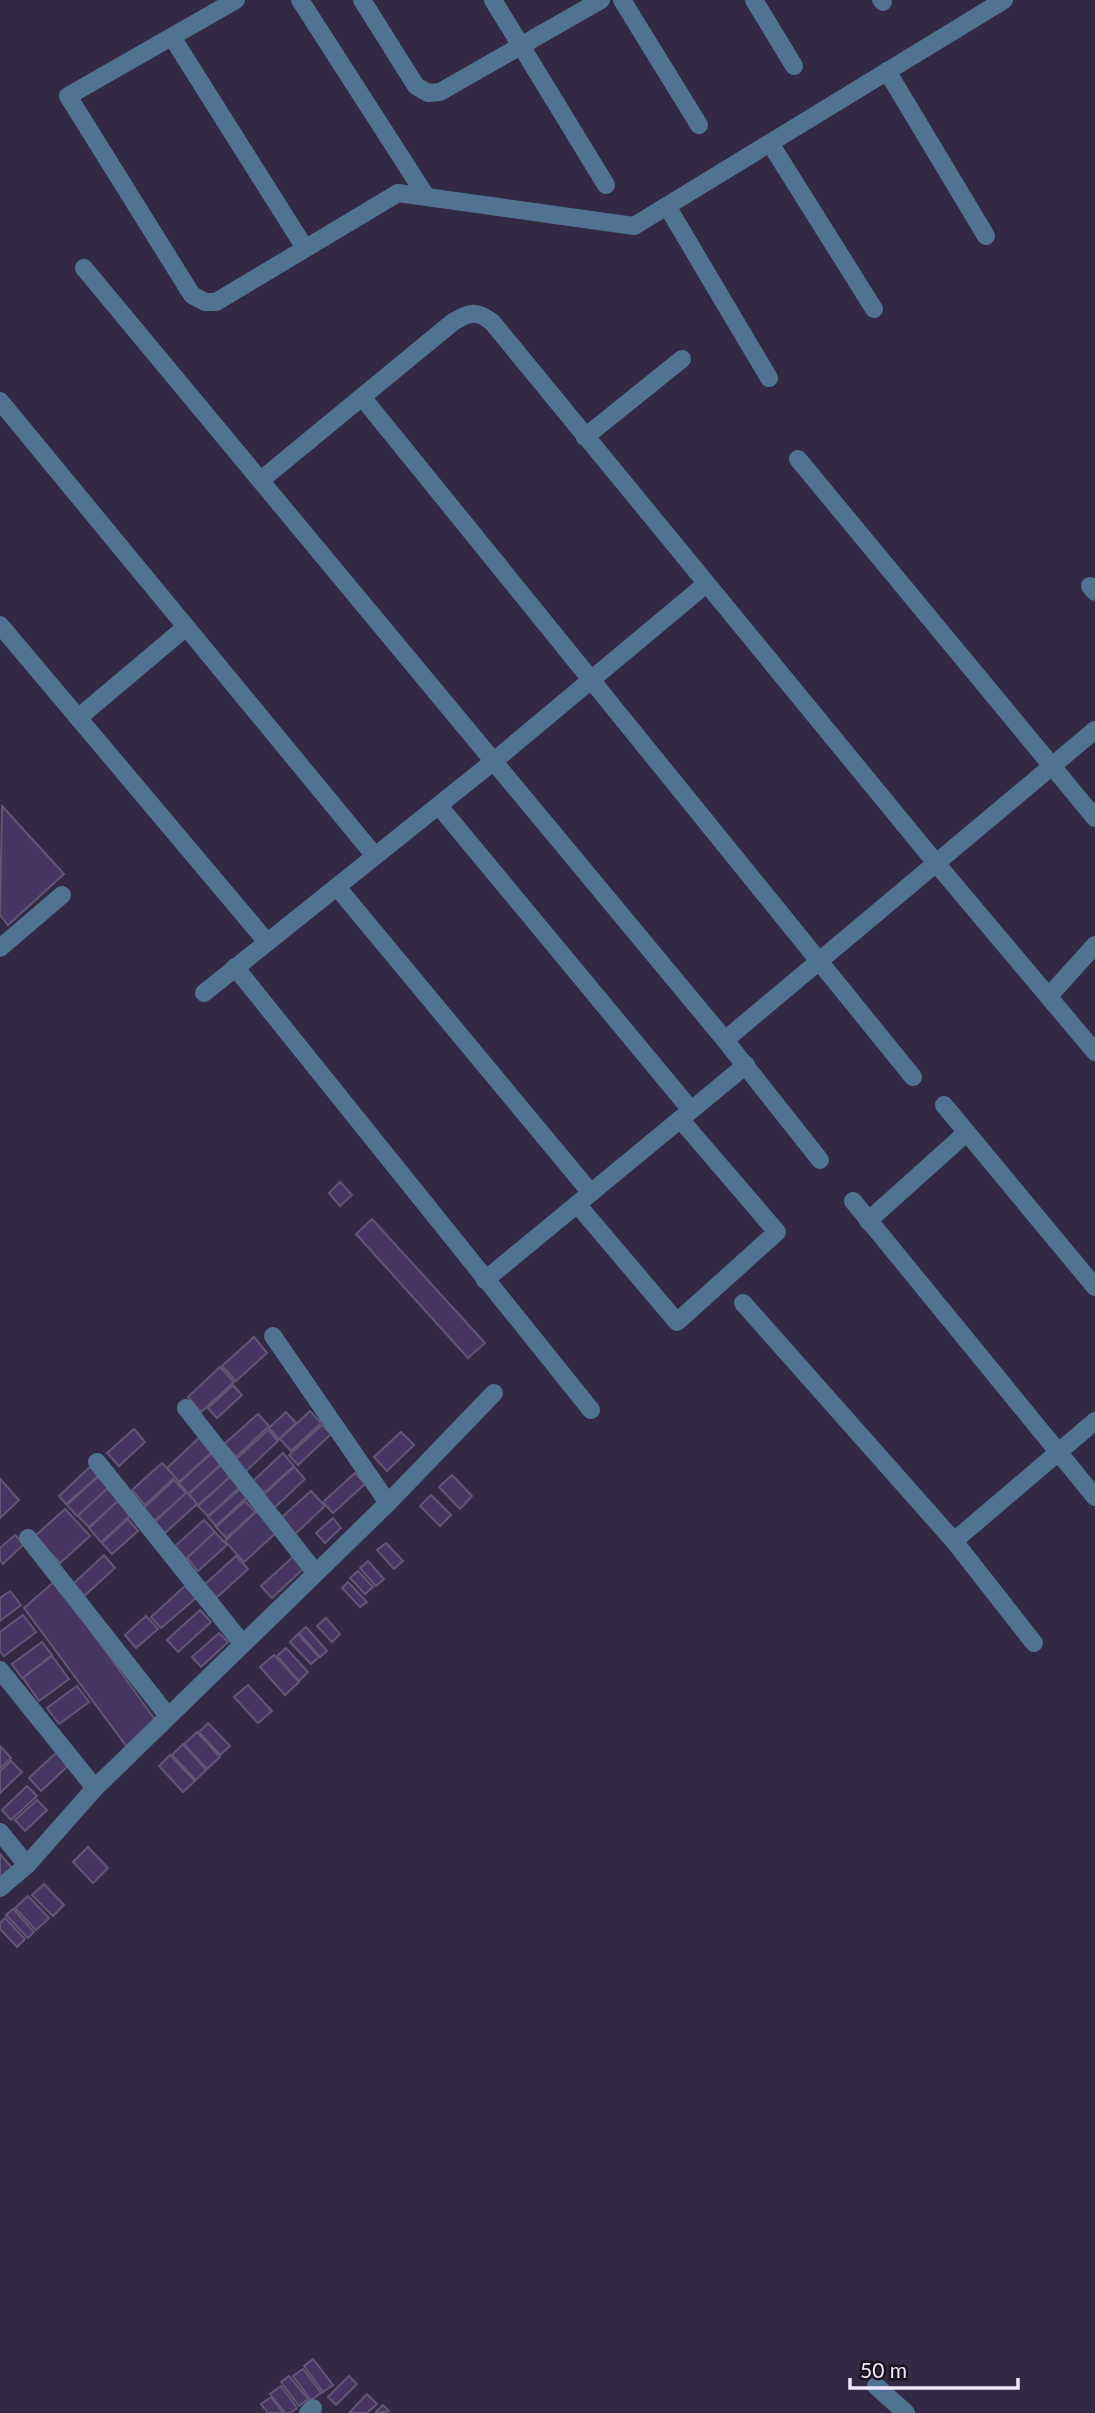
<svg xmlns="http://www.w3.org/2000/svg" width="1095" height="2413" viewBox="0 0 1095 2413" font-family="Lato,sans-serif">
<rect width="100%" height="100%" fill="#342944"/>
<g fill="#473462" stroke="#615674" stroke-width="2">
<path d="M2 806 64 874 8 925 0 915Z"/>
<path d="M340 1182 352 1195 340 1206 329 1193Z"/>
<path d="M372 1219 485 1343 468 1358 356 1234Z"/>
<path d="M254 1337 267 1353 236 1381 222 1366Z"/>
<path d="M220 1367 234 1382 201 1412 188 1397Z"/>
<path d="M233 1385 242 1395 217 1418 208 1408Z"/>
<path d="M310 1411 321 1423 291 1451 280 1439Z"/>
<path d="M286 1412 296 1423 279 1439 269 1428Z"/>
<path d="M258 1414 269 1426 236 1457 224 1444Z"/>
<path d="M322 1425 331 1434 298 1465 289 1455Z"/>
<path d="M134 1429 145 1442 119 1466 107 1453Z"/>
<path d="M268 1430 278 1441 244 1473 233 1462Z"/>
<path d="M401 1432 414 1445 387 1471 374 1457Z"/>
<path d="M200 1437 213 1451 179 1482 167 1468Z"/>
<path d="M213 1452 222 1463 188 1494 179 1483Z"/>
<path d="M283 1453 294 1466 264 1493 253 1481Z"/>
<path d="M162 1463 175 1477 145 1505 132 1490Z"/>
<path d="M222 1464 232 1475 198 1505 189 1494Z"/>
<path d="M91 1466 99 1475 66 1504 59 1496Z"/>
<path d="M294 1467 305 1479 272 1510 261 1497Z"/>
<path d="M355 1473 365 1484 333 1513 323 1502Z"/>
<path d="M452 1475 472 1496 460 1509 439 1487Z"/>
<path d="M99 1476 109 1487 77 1516 67 1505Z"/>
<path d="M230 1477 240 1487 208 1516 198 1506Z"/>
<path d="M0 1479 19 1500 0 1518Z"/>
<path d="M174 1480 186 1493 154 1521 143 1509Z"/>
<path d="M109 1487 120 1499 89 1527 78 1516Z"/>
<path d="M241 1488 248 1496 216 1526 208 1517Z"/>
<path d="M311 1491 325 1506 294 1535 280 1519Z"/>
<path d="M187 1492 197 1504 165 1533 155 1522Z"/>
<path d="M431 1495 451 1515 440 1526 420 1506Z"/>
<path d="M120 1499 133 1513 101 1542 89 1528Z"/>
<path d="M245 1501 255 1512 226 1538 216 1527Z"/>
<path d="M65 1509 90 1536 60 1563 35 1536Z"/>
<path d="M257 1511 277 1532 244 1562 225 1541Z"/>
<path d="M333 1518 341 1528 325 1543 316 1533Z"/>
<path d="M128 1519 138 1531 112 1554 102 1543Z"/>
<path d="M204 1520 215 1532 186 1559 175 1546Z"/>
<path d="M215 1532 227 1545 198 1571 187 1558Z"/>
<path d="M15 1535 24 1544 3 1564 0 1560V1548Z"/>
<path d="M386 1543 403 1561 394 1569 377 1550Z"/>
<path d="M104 1555 115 1568 83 1597 72 1585Z"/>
<path d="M236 1556 248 1569 215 1599 203 1586Z"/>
<path d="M293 1557 304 1568 272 1598 261 1586Z"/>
<path d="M368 1561 384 1579 376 1586 360 1568Z"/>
<path d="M358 1571 373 1587 365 1594 350 1578Z"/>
<path d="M55 1581 156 1721 127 1747 24 1608Z"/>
<path d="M348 1582 367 1602 360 1607 342 1588Z"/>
<path d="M185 1586 196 1598 161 1628 151 1617Z"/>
<path d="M10 1591 21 1605 0 1621V1598Z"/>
<path d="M200 1610 211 1622 178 1652 167 1640Z"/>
<path d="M23 1615 36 1632 4 1656 0 1651V1632Z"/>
<path d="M146 1616 158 1629 136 1648 125 1635Z"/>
<path d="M326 1618 340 1634 332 1642 317 1626Z"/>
<path d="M306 1627 327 1651 320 1657 299 1633Z"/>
<path d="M219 1633 228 1642 201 1667 192 1657Z"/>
<path d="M298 1634 319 1657 311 1664 290 1642Z"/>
<path d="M42 1642 52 1655 22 1678 12 1664Z"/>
<path d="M286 1648 308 1672 299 1681 277 1656Z"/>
<path d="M274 1655 299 1682 285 1695 260 1667Z"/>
<path d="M52 1656 69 1679 39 1701 23 1678Z"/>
<path d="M248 1685 272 1711 258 1723 234 1697Z"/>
<path d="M77 1686 89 1702 59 1724 47 1708Z"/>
<path d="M208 1723 230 1746 220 1755 199 1732Z"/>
<path d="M197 1732 220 1757 207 1769 184 1744Z"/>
<path d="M183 1744 206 1770 196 1780 172 1755Z"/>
<path d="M0 1746 11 1758 0 1768Z"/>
<path d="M57 1752 69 1765 41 1791 29 1778Z"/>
<path d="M170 1755 195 1781 183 1792 159 1766Z"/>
<path d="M11 1761 22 1772 0 1793V1771Z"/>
<path d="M27 1786 37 1796 11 1820 2 1810Z"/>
<path d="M37 1800 47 1810 25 1831 15 1820Z"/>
<path d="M88 1847 108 1868 93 1883 73 1862Z"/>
<path d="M0 1854 12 1868 0 1879Z"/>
<path d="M44 1884 64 1905 53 1916 32 1895Z"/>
<path d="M28 1896 49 1918 36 1930 15 1908Z"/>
<path d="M13 1909 34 1932 28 1938 6 1915Z"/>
<path d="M5 1918 25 1939 17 1947 0 1929V1923Z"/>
<path d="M313 2359 333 2385 323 2392 304 2366Z"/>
<path d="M303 2369 321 2393 311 2400 293 2376Z"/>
<path d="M289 2376 308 2399 299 2406 281 2382Z"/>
<path d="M349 2376 357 2384 336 2405 328 2397Z"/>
<path d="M281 2386 297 2408 290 2413H285L270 2394Z"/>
<path d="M367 2394 377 2404 367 2413H349Z"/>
<path d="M271 2397 283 2413H268L261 2404Z"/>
<path d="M383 2405 389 2411 377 2413 376 2412Z"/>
</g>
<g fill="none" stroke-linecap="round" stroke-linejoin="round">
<g stroke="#4f7391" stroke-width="18">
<path d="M236 0 68 96 192 295 205 302H216L398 193 634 226 1004 0"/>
<path d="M300 0 426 196"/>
<path d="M362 0 416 86 428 93 440 92 601 0"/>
<path d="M493 0 606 185"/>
<path d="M622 0 699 125"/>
<path d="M754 0 794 66"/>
<path d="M881 0 883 2"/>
<path d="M172 37 305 248"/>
<path d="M887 71 986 236"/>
<path d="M770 143 874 309"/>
<path d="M667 206 769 378"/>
<path d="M84 268 725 1040 820 1160"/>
<path d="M362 397 913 1077"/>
<path d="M0 401 375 856"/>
<path d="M585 437 682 359"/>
<path d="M798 459 1095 818"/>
<path d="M261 480 453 322C470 312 476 310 492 322L936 863 1095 1052"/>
<path d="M1090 586 1095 592"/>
<path d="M0 625 267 942"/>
<path d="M78 718 186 627"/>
<path d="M439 806 691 1110"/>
<path d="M337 887 591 1193"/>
<path d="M0 948 62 895"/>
<path d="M235 967 591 1410"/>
<path d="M204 993 494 761 706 584"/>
<path d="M1049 996 1095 945"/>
<path d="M725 1040 1095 730"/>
<path d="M944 1105 1095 1287"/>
<path d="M853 1201 1095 1497"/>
<path d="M577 1204 677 1322 777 1232 680 1119"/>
<path d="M868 1221 966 1133"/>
<path d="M485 1280 746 1065"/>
<path d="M743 1303 954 1541 1034 1643"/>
<path d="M273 1336 388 1503"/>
<path d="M186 1408 315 1572"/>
<path d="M97 1462 242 1643"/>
<path d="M28 1538 168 1716"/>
<path d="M954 1541 1095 1421"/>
<path d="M0 1670 95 1788"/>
<path d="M0 1832 27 1865"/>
<path d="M0 1888 27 1865 95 1788 388 1503 494 1393"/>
<path d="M876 2386 906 2413"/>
<path d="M308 2413 313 2408"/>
</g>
</g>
<path d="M850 2378v10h168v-10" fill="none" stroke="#efe8fa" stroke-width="3.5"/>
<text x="860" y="2378" font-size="21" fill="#efe8fa" stroke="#191421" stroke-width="5" paint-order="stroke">50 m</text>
</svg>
